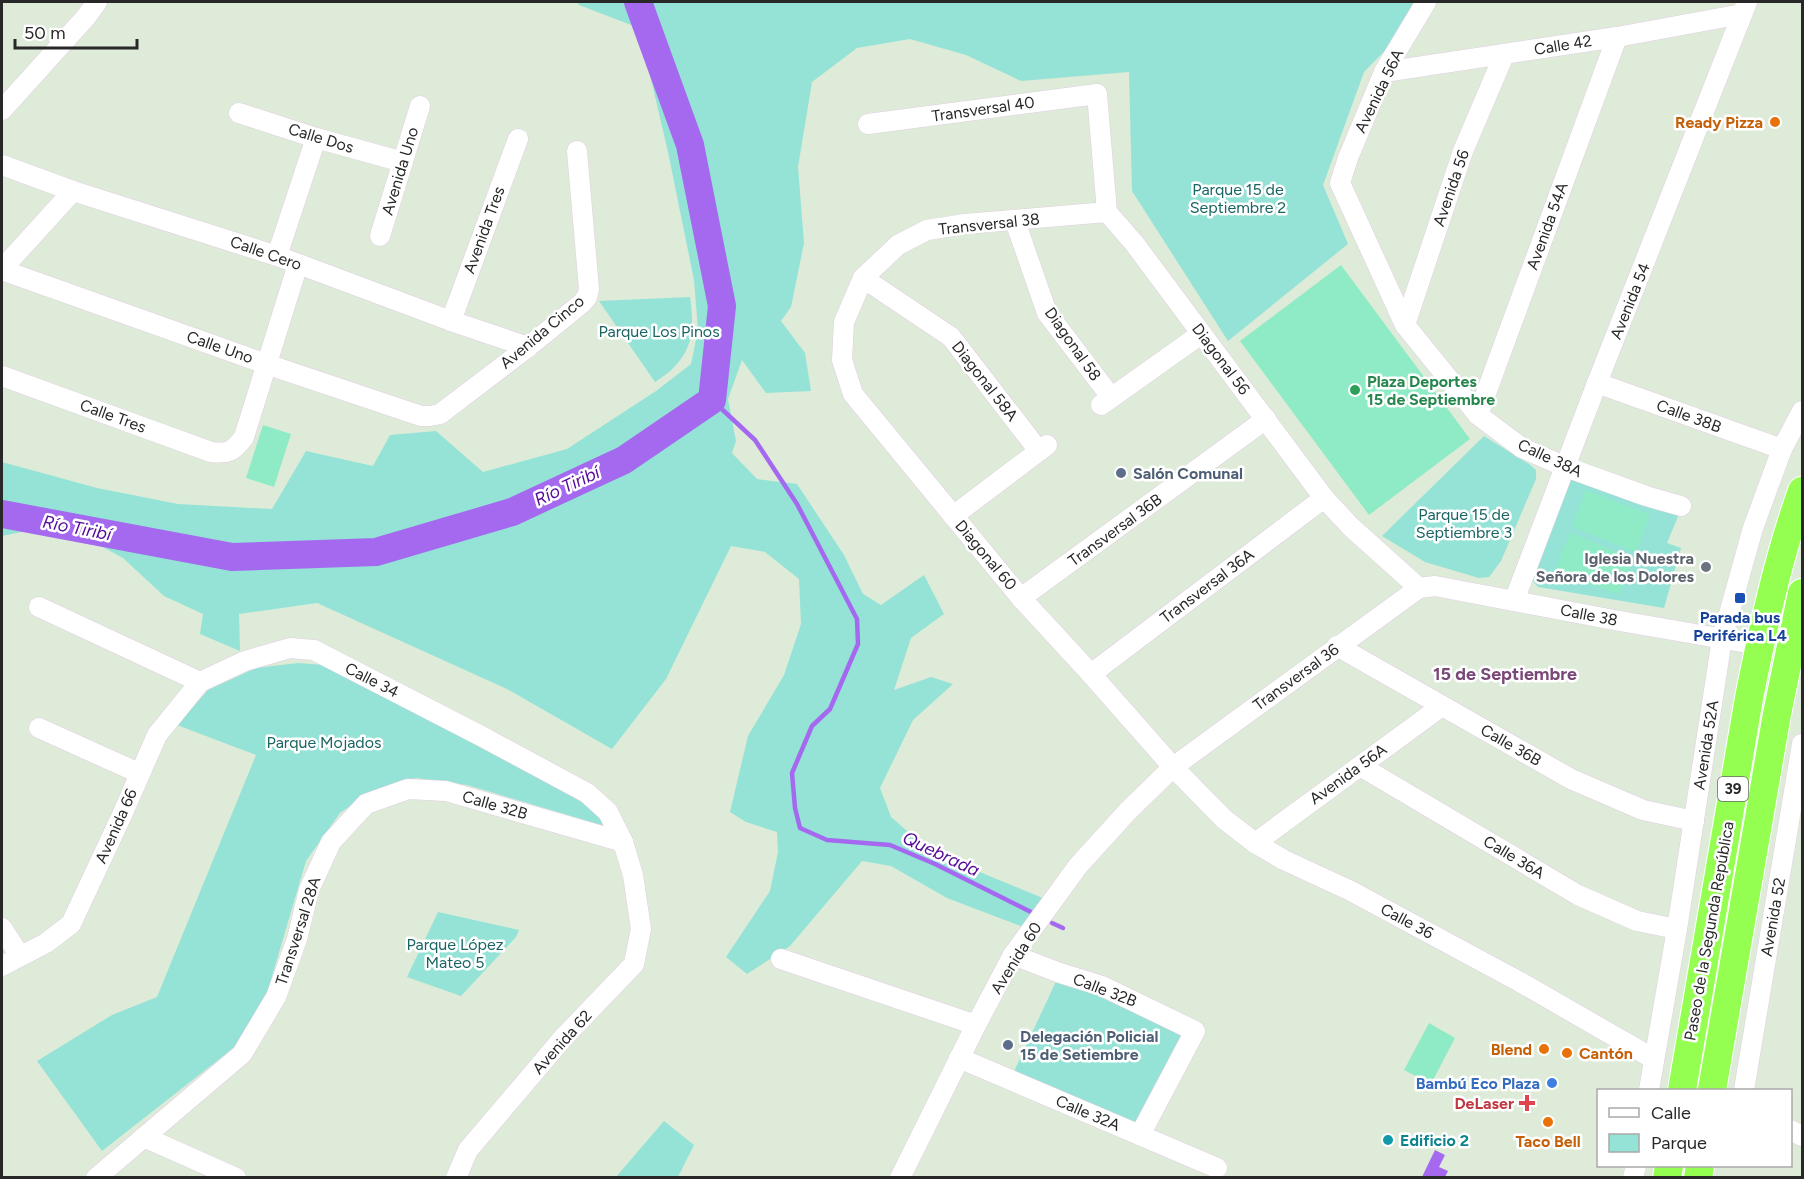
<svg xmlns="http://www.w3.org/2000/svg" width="1804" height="1179" viewBox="0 0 1804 1179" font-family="Figtree,sans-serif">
<rect width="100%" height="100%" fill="#deebd9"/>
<g fill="#94e3d6">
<path d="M577 2H1418L1405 30 1364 72 1323 185 1348 244 1228 341 1132 191 1129 72 1021 81 966 55 910 39 857 48 812 82 798 167 804 243 791 307 781 321 805 353 811 391 766 393 742 360 728 399 736 441 732 453 757 479 797 484 844 555 863 594 881 605 924 575 944 614 911 638 894 690 931 677 953 684 913 720 880 788 891 817 931 852 1050 901 1026 928 947 898 891 866 862 861 790 946 747 974 726 957 770 891 778 852 777 832 746 822 730 812 748 736 784 675 801 624 799 579 765 552 731 546 666 679 612 749 507 689 317 603 239 614 240 651 200 634 203 614 164 596 123 558 90 540 35 529 2 536V462L97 488 178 504 272 509 306 451 373 466 390 435 436 431 483 472 567 449 656 391 691 364 698 330 694 280 668 152 639 28 579 5Z"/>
<path d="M690 297C696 337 690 360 655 382L599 301Z"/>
<path d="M1484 436 1529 464 1536 470V479L1501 561 1489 577 1479 578 1425 562 1382 536Z"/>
<path d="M1572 473 1679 514 1667 543 1681 548 1664 608 1538 587 1533 581Z"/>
<path d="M298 663 324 665 586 803 608 827 467 785 416 778 371 792 340 813 306 861 268 990 236 1046 102 1151 37 1061 112 1015 157 997 256 755 177 725 208 690 256 668Z"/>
<path d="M438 912 519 930 516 937 461 996 407 977Z"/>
<path d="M1060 973 1195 1031 1140 1135 1010 1080Z"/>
<path d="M664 1121 694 1145 678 1177H616Z"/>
</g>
<g fill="#8febc6">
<path d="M1341 265 1470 439 1369 515 1240 341Z"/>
<path d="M263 425 291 434 274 487 246 478Z"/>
<path d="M1586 490 1650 515 1636 552 1572 527Z"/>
<path d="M1570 533 1633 558 1619 595 1555 570Z"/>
<path d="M1429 1023 1455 1038 1431 1084 1404 1070Z"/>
</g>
<path fill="#a569f0" d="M1435 1150 1445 1155 1439 1167 1448 1171 1445 1177H1422Z"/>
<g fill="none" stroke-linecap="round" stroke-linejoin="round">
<g stroke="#a569f0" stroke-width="4.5">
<path d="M712 400 755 440 797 504 857 619 858 644 830 709 812 726 792 773 795 808 800 828 827 840 890 845 935 864 1031 912"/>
<path d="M1052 923 1063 928"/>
</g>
<path stroke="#a569f0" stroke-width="28" d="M2 514 232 557 376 552 512 512 624 460 712 400 722 306 690 145 638 2"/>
<defs>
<g id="minor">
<path d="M1426 2 1384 72 1348 158 1340 183 1405 325 1478 415 1522 448 1566 467 1646 496 1681 506"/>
<path d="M1384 72 1617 37 1742 14"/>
<path d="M2 110 86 17 97 2"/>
<path d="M239 113 316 138 403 162"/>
<path d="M868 124 1097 94 1107 212 1134 243 1324 498 1351 527 1419 588"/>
<path d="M2 165 73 191 277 256 451 321 528 347"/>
<path d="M1107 212 965 224 927 230 898 245 863 278 844 322 842 360 853 394 1021 598 1091 674 1173 767 1224 819 1255 843 1284 860 1351 891 1520 982 1654 1059"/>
<path d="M1015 221 1047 313 1111 397"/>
<path d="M380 236 420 106"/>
<path d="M277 256 316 138"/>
<path d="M2 269 73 191"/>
<path d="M2 270 266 364 421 416H430L440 414 528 347 582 303 587 297 589 289 577 151"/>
<path d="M863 278 951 337 1039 451"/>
<path d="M451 321 518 139"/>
<path d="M1405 325 1463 151 1504 55"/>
<path d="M2 376 211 452C228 454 233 452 244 437L298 264"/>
<path d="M1597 383 1782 449"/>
<path d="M1101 405 1201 334"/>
<path d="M1478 415 1617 37"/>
<path d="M953 516 1047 445"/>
<path d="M1021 598 1266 419"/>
<path d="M1514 601 1597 383 1747 2"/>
<path d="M39 607 200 682"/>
<path d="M1337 646 1571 779 1643 810 1694 821"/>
<path d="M1091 674 1324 498"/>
<path d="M39 728 139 773"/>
<path d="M1360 766 1578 895 1637 921 1677 929"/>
<path d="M1255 843 1442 706"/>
<path d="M2 928 20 956"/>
<path d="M1013 955 1060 973 1102 986 1195 1031 1140 1135"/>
<path d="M781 959 976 1025"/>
<path d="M2 966 46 943 71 924 122 815 157 735 200 682 245 661 290 648 314 650 483 737 587 793 608 812 623 842 633 875 641 929 634 964 563 1038 468 1150 456 1178"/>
<path d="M959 1058 1217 1168"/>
<path d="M1649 1090 1677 929 1722 639 1753 528 1782 449 1802 411"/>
<path d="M1744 1090 1802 744"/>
<path d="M1790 1130 1802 1136"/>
<path d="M144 1137 236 1178"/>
<path d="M96 1178 242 1054 276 997 297 939 309 890 331 842 366 804 408 789 446 791 623 842"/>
<path d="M900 1178 976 1025 1013 955 1078 866 1127 812 1173 767 1419 588 1435 586 1614 620 1759 645"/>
<path d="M1633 1178 1636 1166"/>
</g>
<g id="highway">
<path d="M1682 1090 1749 698C1763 628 1778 558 1802 491"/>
<path d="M1712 1090 1777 714 1802 593"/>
<path d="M1667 1178 1669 1166"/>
<path d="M1698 1178 1700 1166"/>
</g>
</defs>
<use href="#minor" stroke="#e1cee2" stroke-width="21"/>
<use href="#highway" stroke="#fff" stroke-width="30"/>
<use href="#minor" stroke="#fff" stroke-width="20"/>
<use href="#highway" stroke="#94ff50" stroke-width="28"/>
</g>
<g fill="#e8710a" stroke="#fff" stroke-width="2">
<circle cx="1775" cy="122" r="6"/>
<circle cx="1544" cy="1049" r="6"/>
<circle cx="1567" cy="1053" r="6"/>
<circle cx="1548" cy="1122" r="6"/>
</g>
<circle fill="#2e9e5b" stroke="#fff" stroke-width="2" cx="1355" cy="390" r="6"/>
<g fill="#5c6f8a" stroke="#fff" stroke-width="2">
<circle cx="1121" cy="473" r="6"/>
<circle cx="1008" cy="1045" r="6"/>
</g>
<circle fill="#6b7280" stroke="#fff" stroke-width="2" cx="1706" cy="567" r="6"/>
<rect fill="#1a4fb4" stroke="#fff" stroke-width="2" x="1734" y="592" width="12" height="12" rx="3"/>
<circle fill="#3f7fe0" stroke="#fff" stroke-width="2" cx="1552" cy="1083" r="6"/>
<path fill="#e0444e" stroke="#fff" stroke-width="2" d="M1524 1094h6v6h6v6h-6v6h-6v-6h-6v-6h6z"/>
<circle fill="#0f9aa8" stroke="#fff" stroke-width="2" cx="1388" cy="1140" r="6"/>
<g text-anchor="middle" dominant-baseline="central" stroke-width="5" stroke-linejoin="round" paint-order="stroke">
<rect fill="#fff" stroke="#686868" stroke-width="1.5" x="1718" y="777" width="30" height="24" rx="4.5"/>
<g font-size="15" font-weight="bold" fill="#282828">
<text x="1733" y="789">39</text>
</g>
<g font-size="16" fill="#282828" stroke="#fff">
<text transform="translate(1563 45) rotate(-9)">Calle 42</text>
<text transform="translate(1379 91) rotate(-64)">Avenida 56A</text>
<text transform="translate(983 109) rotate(-8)">Transversal 40</text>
<text transform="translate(321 138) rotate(17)">Calle Dos</text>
<text transform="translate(400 171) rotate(-73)">Avenida Uno</text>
<text transform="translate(1451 188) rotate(-71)">Avenida 56</text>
<text transform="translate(989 224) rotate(-6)">Transversal 38</text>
<text transform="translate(1547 226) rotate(-70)">Avenida 54A</text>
<text transform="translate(484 230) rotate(-70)">Avenida Tres</text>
<text transform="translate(266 253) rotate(19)">Calle Cero</text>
<text transform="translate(1630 301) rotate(-68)">Avenida 54</text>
<text transform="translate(542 332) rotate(-40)">Avenida Cinco</text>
<text transform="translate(1073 344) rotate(55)">Diagonal 58</text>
<text transform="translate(220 347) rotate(19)">Calle Uno</text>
<text transform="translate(1221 359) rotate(53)">Diagonal 56</text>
<text transform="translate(985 381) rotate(52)">Diagonal 58A</text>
<text transform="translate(113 416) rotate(20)">Calle Tres</text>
<text transform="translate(1689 416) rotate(20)">Calle 38B</text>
<text transform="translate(1550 458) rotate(25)">Calle 38A</text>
<text transform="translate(1115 530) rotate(-36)">Transversal 36B</text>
<text transform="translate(986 555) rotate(50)">Diagonal 60</text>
<text transform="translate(1207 586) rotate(-37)">Transversal 36A</text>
<text transform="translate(1589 615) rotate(11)">Calle 38</text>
<text transform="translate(1296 677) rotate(-36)">Transversal 36</text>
<text transform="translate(372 680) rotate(27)">Calle 34</text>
<text transform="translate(1511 745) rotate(30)">Calle 36B</text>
<text transform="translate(1706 745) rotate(-81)">Avenida 52A</text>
<text transform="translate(1348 774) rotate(-36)">Avenida 56A</text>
<text transform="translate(495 805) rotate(16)">Calle 32B</text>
<text transform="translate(116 826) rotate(-66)">Avenida 66</text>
<text transform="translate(1514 857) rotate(31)">Calle 36A</text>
<text transform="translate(1773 917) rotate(-80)">Avenida 52</text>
<text transform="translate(1407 921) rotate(28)">Calle 36</text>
<text transform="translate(298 931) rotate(-72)">Transversal 28A</text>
<text transform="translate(1709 931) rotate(-80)">Paseo de la Segunda República</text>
<text transform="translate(1016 958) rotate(-58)">Avenida 60</text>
<text transform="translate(1105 990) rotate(21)">Calle 32B</text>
<text transform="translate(562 1042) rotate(-48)">Avenida 62</text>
<text transform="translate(1088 1113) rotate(23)">Calle 32A</text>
</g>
<g font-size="16" font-weight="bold" fill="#c56008" stroke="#fff" text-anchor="end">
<text x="1763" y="122">Ready Pizza</text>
<text x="1532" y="1049">Blend</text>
<text x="1579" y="1053" text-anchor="start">Cantón</text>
<text x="1548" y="1141" text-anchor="middle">Taco Bell</text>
</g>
<g font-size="16" fill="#186563" stroke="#fff">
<text x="1238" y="189">Parque 15 de<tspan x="1238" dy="18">Septiembre 2</tspan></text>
<text x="659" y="331">Parque Los Pinos</text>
<text x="1464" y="514">Parque 15 de<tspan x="1464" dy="18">Septiembre 3</tspan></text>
<text x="324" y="742">Parque Mojados</text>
<text x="455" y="944">Parque López<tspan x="455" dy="18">Mateo 5</tspan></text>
</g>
<g font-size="16" font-weight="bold" fill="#27864d" stroke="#fff" text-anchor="start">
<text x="1367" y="381">Plaza Deportes<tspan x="1367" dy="18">15 de Septiembre</tspan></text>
</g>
<g font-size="16" font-weight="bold" fill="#4e5e75" stroke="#fff" text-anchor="start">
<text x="1133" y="473">Salón Comunal</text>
<text x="1020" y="1036">Delegación Policial<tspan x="1020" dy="18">15 de Setiembre</tspan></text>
</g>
<g font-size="16" font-weight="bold" fill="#5b616d" stroke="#fff" text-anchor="end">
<text x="1694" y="558">Iglesia Nuestra<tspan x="1694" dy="18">Señora de los Dolores</tspan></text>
</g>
<g font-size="16" font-weight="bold" fill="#164399" stroke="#fff">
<text x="1740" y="617">Parada bus<tspan x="1740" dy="18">Periférica L4</tspan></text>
</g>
<g font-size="16" font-weight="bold" fill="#366cbe" stroke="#fff" text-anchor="end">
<text x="1540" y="1083">Bambú Eco Plaza</text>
</g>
<g font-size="16" font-weight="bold" fill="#be3a42" stroke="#fff" text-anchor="end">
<text x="1514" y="1103">DeLaser</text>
</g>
<g font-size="16" font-weight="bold" fill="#0d838f" stroke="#fff" text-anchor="start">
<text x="1400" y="1140">Edificio 2</text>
</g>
<g font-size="18" font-style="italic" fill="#550b99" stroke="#fff">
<text transform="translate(567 486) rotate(-25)">Río Tiribí</text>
<text transform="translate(77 528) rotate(11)">Río Tiribí</text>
<text transform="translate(941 854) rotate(25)">Quebrada</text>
</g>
<g font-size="18" font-weight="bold" fill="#794879" stroke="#fff">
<text x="1505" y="674">15 de Septiembre</text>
</g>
</g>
<rect width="1804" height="1179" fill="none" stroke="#282828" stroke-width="6"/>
<rect x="1597" y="1089" width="195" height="78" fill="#ffffff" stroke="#a9a9a9" stroke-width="1.5"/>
<rect x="1609" y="1108" width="30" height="9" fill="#ffffff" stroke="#a9a9a9" stroke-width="1.5"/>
<text x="1651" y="1119" font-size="18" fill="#282828">Calle</text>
<rect x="1609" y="1134" width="30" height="18" fill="#94e3d6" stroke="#a9a9a9" stroke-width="1.5"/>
<text x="1651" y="1149" font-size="18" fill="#282828">Parque</text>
<path d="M15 39v9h122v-9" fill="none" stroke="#282828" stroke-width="3"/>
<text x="24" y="39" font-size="18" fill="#282828" stroke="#ffffff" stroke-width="4.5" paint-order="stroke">50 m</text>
</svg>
